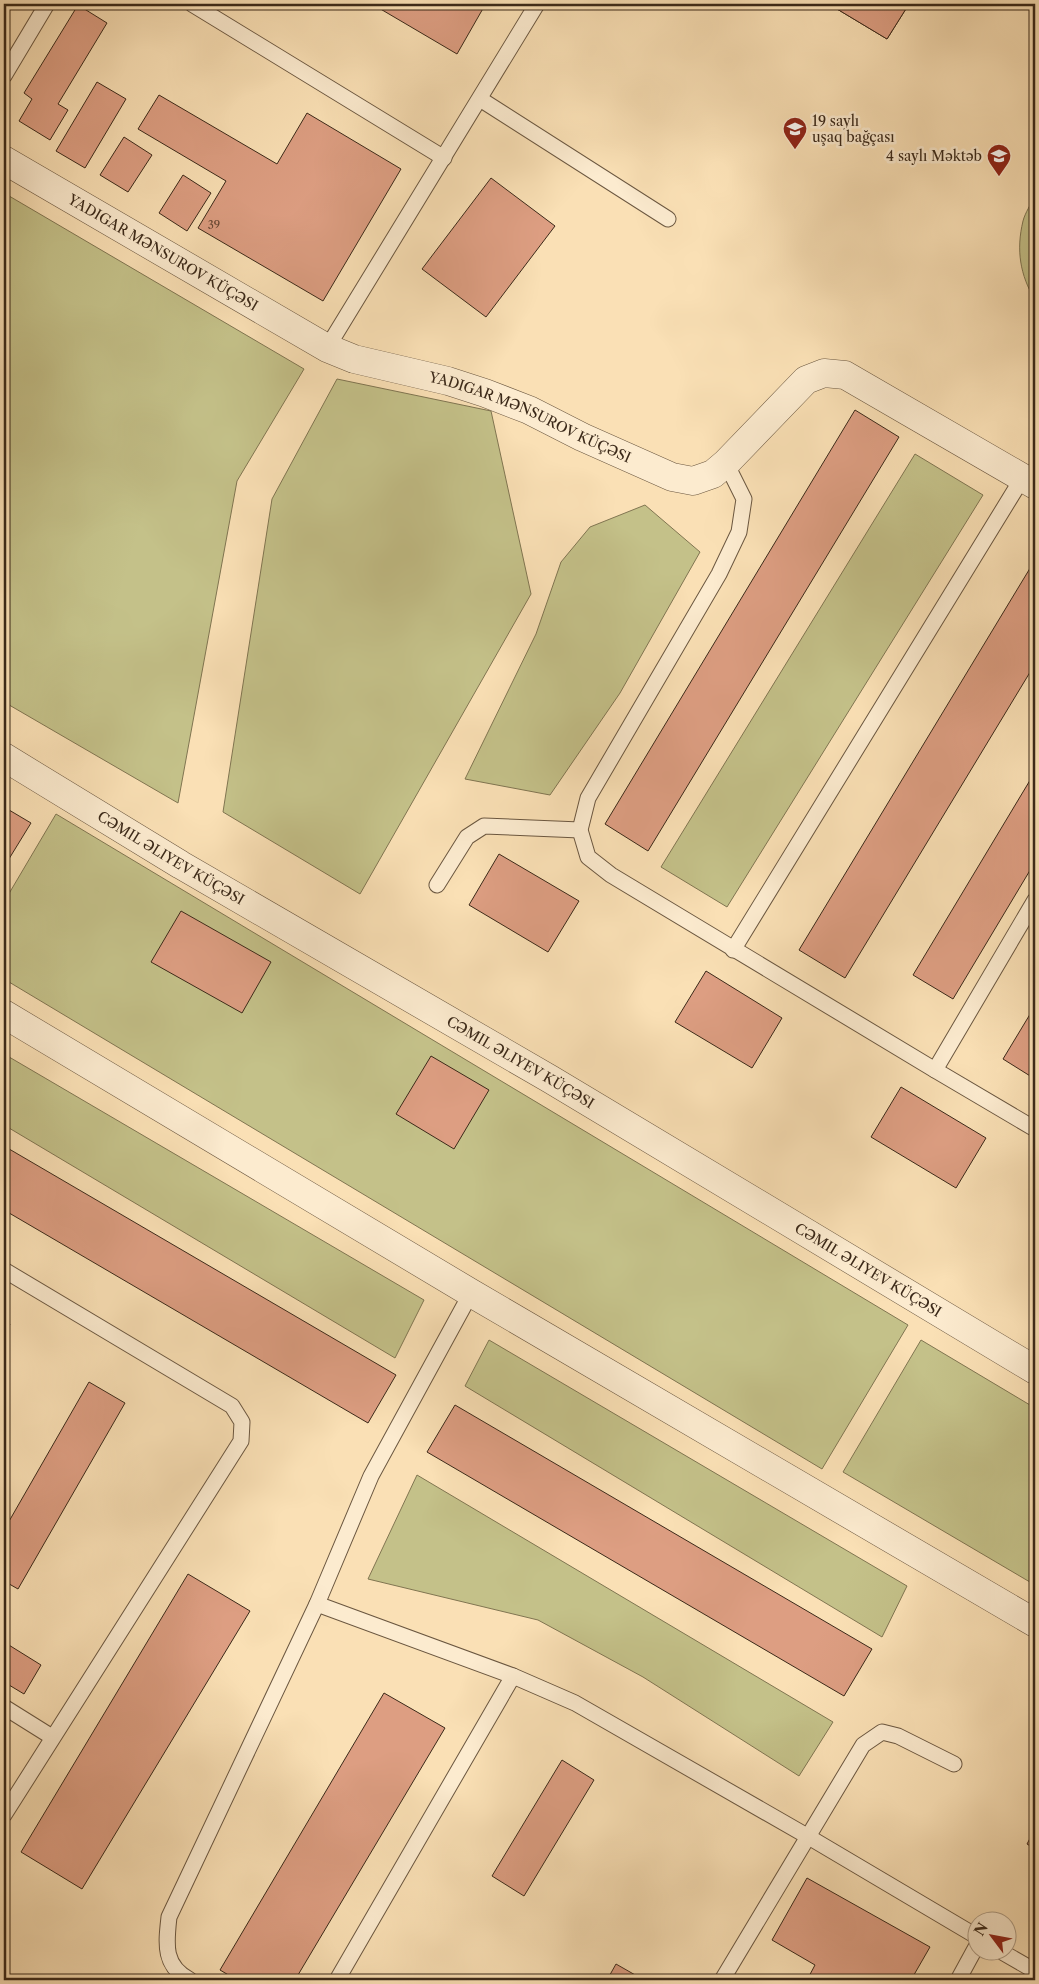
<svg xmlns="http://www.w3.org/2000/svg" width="1039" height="1984" viewBox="0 0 1039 1984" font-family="'Libre Caslon Text',serif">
<rect width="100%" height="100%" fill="#fae0b5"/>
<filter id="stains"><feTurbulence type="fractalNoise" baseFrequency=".004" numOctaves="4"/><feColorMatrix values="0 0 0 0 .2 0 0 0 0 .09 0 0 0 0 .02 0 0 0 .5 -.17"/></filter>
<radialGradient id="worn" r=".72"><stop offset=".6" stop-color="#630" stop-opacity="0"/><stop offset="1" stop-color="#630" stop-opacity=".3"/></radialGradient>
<g fill="#c4c189" stroke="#807551">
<path d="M4 193 304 369 237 481 178 803 4 702Z"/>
<path d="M1035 196V300C1020 275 1016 250 1023 221 1025 213 1031 204 1035 196Z"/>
<path d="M337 379 491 411 531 594 360 894 223 812 272 499Z"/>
<path d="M915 454 983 495 727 907 661 867Z"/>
<path d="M645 505 700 552 620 693 550 795 465 779 536 634 561 562 590 527Z"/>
<path d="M56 814 908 1325 822 1469 4 979V902Z"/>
<path d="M4 1054 424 1300 395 1358 4 1125Z"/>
<path d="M489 1340 907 1586 882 1637 465 1386Z"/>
<path d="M921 1340 1035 1408V1585L843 1472Z"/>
<path d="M417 1475 833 1722 799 1776 643 1677 538 1620 368 1579Z"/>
</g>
<g fill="#dd9e82" stroke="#3b2919">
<path d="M372 4H484L485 5 457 54Z"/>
<path d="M834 4H909L887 39 832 6Z"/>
<path d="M834 4H909L887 39 832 6Z"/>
<path d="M78 5 107 23 58 104 68 110 50 140 19 121 32 99 24 93Z"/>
<path d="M97 82 126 99 85 168 56 151Z"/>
<path d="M159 95 277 164 307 113 401 169 323 301 198 228 226 181 138 129Z"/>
<path d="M124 137 152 155 128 192 100 175Z"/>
<path d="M183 175 211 193 187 231 159 213Z"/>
<path d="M491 178 555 226 486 317 422 269Z"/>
<path d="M855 410 899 437 648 851 605 824Z"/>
<path d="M1035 560V664L845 978 799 950Z"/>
<path d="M1035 772V862L953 999 913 975Z"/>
<path d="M4 807 31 823 4 867Z"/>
<path d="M499 854 579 901 548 952 469 905Z"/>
<path d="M181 911 271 962 242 1013 151 962Z"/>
<path d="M706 971 782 1018 752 1068 675 1022Z"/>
<path d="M1035 1006V1079L1003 1059Z"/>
<path d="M431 1056 489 1090 454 1149 396 1114Z"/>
<path d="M901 1087 986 1138 956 1188 871 1137Z"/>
<path d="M4 1146 396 1375 368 1423 4 1210Z"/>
<path d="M4 1320 10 1324 4 1335Z"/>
<path d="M89 1382 125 1403 18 1589 4 1581V1530Z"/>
<path d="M455 1405 872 1649 844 1696 427 1452Z"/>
<path d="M188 1574 250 1611 82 1889 21 1852Z"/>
<path d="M4 1642 41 1665 24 1694 4 1682Z"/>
<path d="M384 1693 445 1728 295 1980H237L220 1970Z"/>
<path d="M562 1760 594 1780 524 1896 492 1876Z"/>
<path d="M1035 1829V1849L1027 1844Z"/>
<path d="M807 1878 930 1947 911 1980H807L815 1965 772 1940Z"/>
<path d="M616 1964 644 1980H607Z"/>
</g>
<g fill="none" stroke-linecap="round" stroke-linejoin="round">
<defs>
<g id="lane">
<path d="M192 4 444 158"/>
<path d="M4 76 47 4"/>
<path d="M480 99 668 219"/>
<path d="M327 348 537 4"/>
<path d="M726 463 744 499 739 532 719 574 588 798 580 830 588 857 611 875 935 1070 1035 1129"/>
<path d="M437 885 467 837 484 826 580 830"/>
<path d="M733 950 1023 477"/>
<path d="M935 1070 1035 900"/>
<path d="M4 1270 232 1406 242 1422 241 1441 4 1815"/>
<path d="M317 1604 513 1676 575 1703 807 1836 976 1936"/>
<path d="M4 1707 52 1737"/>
<path d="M1002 1952 1035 1971"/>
<path d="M190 1980C163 1966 166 1944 169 1917L317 1604 371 1476 471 1293"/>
<path d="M337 1980 513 1676"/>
<path d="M722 1980 863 1745 882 1732 898 1736 954 1764"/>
<path d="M958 1980 976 1947"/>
</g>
<g id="street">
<path id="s1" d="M4 160 327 348 354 359 448 381 485 393 529 410 582 437 672 477 693 481 713 474 726 463 806 380 824 373 845 375 1035 485"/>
<path id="s2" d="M4 757 181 865 550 1079 1035 1370"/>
<path d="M4 1014 471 1293 1035 1623"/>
</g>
</defs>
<use href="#lane" stroke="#6b5740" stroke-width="17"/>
<use href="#street" stroke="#6b5740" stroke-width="29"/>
<use href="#lane" stroke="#fcebcf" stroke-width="15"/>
<use href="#street" stroke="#fcebcf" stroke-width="28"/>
</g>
<defs>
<symbol id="school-pin" viewBox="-11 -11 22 30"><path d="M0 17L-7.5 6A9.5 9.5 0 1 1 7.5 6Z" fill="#8f2418" stroke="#fcebcf"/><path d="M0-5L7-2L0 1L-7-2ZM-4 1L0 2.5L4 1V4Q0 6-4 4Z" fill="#fff"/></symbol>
</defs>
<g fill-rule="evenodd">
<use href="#school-pin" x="781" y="115" width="28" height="38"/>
<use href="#school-pin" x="985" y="142" width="28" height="38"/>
</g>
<g text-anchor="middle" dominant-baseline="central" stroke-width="5" stroke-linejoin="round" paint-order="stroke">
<g font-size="11" fill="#644633">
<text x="214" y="225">39</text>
</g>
<g font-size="14" fill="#3b2919" stroke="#fcebcf" text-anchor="start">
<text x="812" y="121">19 saylı<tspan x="812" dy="16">uşaq bağçası</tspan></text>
<text x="982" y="156" text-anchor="end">4 saylı Məktəb</text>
</g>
<g font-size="14" fill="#3b2919" stroke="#fcebcf">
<text stroke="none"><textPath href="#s1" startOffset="184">YADIGAR MƏNSUROV KÜÇƏSI</textPath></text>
<text stroke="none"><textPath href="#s1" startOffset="589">YADIGAR MƏNSUROV KÜÇƏSI</textPath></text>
<text stroke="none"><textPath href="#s2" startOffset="195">CƏMIL ƏLIYEV KÜÇƏSI</textPath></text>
<text stroke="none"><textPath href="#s2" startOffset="600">CƏMIL ƏLIYEV KÜÇƏSI</textPath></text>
<text stroke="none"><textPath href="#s2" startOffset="1005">CƏMIL ƏLIYEV KÜÇƏSI</textPath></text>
</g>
</g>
<rect width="1039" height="1984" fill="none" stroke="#fae0b5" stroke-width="20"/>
<rect x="5" y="5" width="1029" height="1974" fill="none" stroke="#3b2919" stroke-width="2.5"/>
<rect x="10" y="10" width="1019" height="1964" fill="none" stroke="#3b2919"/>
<g transform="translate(992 1936) rotate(302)"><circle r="24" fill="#fcebcf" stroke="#af9d86"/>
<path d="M0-4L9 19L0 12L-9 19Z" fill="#8f2418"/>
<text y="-8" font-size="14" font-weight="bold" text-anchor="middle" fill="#3b2919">N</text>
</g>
<rect width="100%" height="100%" filter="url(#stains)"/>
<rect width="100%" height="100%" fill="url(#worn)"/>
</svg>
